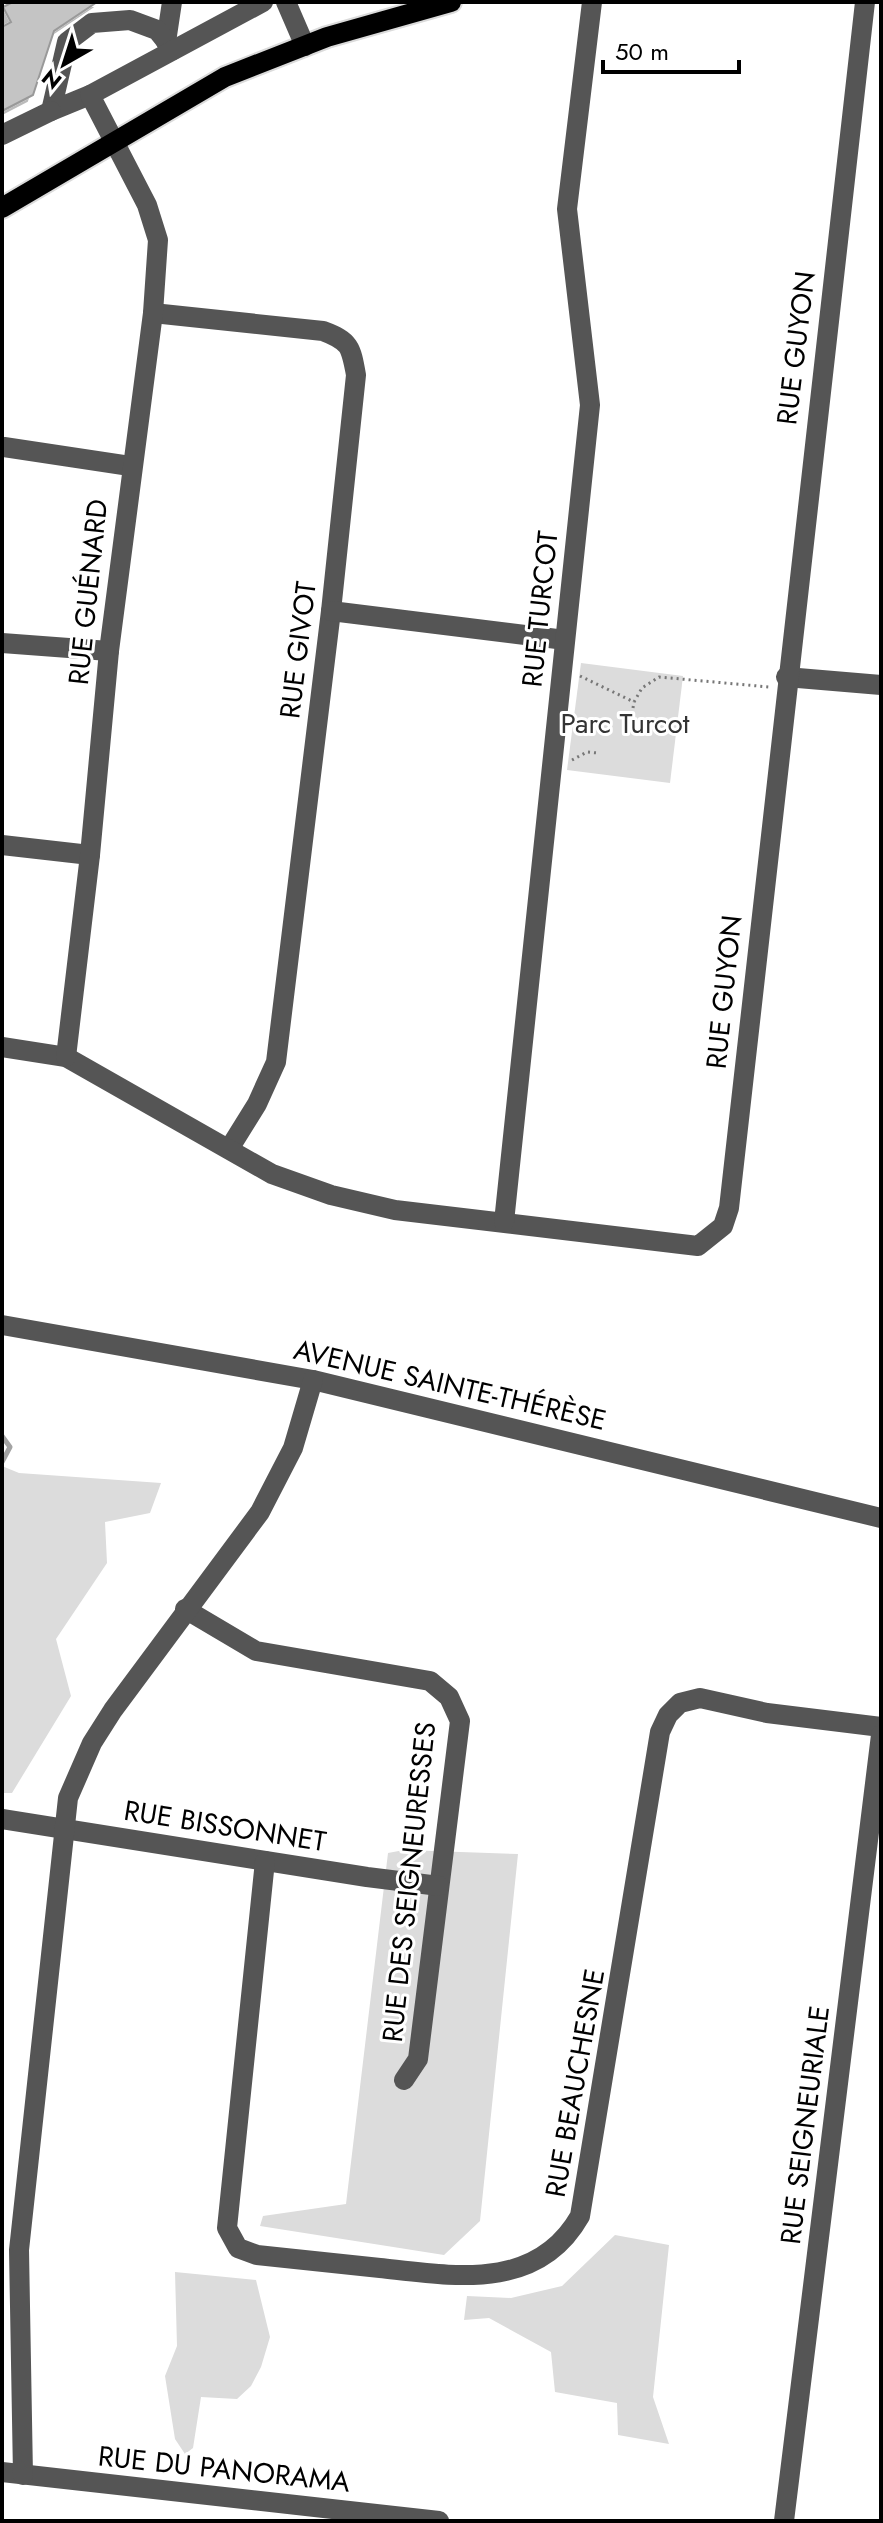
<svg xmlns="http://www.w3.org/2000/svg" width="883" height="2523" viewBox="0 0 883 2523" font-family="Jost,sans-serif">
<defs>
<filter id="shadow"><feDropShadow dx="-6" dy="6" stdDeviation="0" flood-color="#0004"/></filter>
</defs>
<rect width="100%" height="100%" fill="#fff"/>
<g fill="#dcdcdc">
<path d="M581 663 683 676 670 783 567 770Z"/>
<path d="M2 1466 19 1473 161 1483 150 1513 105 1522 107 1563 56 1639 71 1696 12 1793H2Z"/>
<path d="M404 1850 518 1854 480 2221 444 2255 260 2226 263 2216 346 2204 388 1853Z"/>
<path d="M615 2235 669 2245 653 2397 669 2444 618 2435 617 2403 555 2392 551 2352 489 2318 464 2320 467 2296 511 2298 562 2286Z"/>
<path d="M175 2272 256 2280 270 2337 261 2367 251 2386 237 2399 201 2397 193 2448 185 2454 175 2439 165 2376 177 2346Z"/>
</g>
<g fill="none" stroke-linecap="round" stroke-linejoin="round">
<path stroke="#a3a3a3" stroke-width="5" d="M2 1436 10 1447 2 1462"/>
</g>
<path fill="#c4c4c4" stroke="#999" stroke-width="2" filter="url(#shadow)" d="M13 2H97L54 31 33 95 2 111V27L11 22 3 7Z"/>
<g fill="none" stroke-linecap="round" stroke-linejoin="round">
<defs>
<path id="major" d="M2 208 225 77 327 37 451 2"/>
</defs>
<use href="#major" stroke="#dbdbdb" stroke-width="24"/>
<g stroke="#777" stroke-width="3" stroke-dasharray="2 4" stroke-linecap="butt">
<path d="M580 676 634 702 642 688 659 677 769 687"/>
<path d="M632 714 634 702"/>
<path d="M572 760 587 752 598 753"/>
</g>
<g stroke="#555" stroke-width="20">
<path d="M286 2 305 46"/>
<path d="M166 42 172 2"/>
<path d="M90 95 51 111 67 42 92 23 130 20 157 30 173 50"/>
<path d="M2 135 51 111"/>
<path d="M153 313 323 331C350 341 351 347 356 375L331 611 276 1062 257 1104 229 1149"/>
<path d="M4 447 130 466"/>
<path d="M331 611 565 640"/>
<path d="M2 643 109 651"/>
<path d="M786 677 881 685"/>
<path d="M2 845 90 855"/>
<path d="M2 1047 66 1057 272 1174 331 1195 395 1210 681 1244 698 1246 723 1226 729 1208 865 2"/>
<path d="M66 1057 90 855 109 651 153 313 158 240 147 205 90 95 263 2"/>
<path d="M504 1222 590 405 567 209 592 2"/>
<path d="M2 1325 313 1380 881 1518"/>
<path d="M185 1609 256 1651 430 1681 449 1697 460 1721 418 2059 404 2080"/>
<path d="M2 1819 367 1877 439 1886"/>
<path d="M265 1861 227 2228 238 2248 257 2255C298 2259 339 2264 380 2268 453 2276 537 2292 580 2216L660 1732 668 1715 680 1703 700 1698 767 1713 881 1727"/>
<path d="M2 2472 439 2521"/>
<path d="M23 2475 19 2250 68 1798 92 1743 113 1710 260 1512 293 1448 313 1380"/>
<path d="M784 2521 881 1735"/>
</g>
<use href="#major" stroke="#000" stroke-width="20"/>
</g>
<g text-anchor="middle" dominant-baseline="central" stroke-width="6" stroke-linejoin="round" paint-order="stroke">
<g font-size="28" fill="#000" stroke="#fff">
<text transform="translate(796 348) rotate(-83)">RUE GUYON</text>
<text transform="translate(88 592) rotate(-84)">RUE GUÉNARD</text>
<text transform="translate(540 609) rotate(-84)">RUE TURCOT</text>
<text transform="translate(298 650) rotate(-83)">RUE GIVOT</text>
<text transform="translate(724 992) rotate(-84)">RUE GUYON</text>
<text transform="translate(450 1385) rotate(13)">AVENUE SAINTE-THÉRÈSE</text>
<text transform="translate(225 1826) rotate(9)">RUE BISSONNET</text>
<text transform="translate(409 1882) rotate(-84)">RUE DES SEIGNEURESSES</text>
<text transform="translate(575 2083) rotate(-80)">RUE BEAUCHESNE</text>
<text transform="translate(805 2125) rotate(-83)">RUE SEIGNEURIALE</text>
<text transform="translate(224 2469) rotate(6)">RUE DU PANORAMA</text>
</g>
<g font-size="28" fill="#333" stroke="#fff">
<text x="625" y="723">Parc Turcot</text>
</g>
</g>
<rect width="883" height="2523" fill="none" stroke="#000000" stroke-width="8"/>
<g transform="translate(64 64) rotate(219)" stroke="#ffffff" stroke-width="6" paint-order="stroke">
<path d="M0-6L14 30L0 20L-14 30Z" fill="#000000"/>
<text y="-12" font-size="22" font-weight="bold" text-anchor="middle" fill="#000000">N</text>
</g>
<path d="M603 60v12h136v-12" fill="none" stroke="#000000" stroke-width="4"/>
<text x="615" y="60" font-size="24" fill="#000000" stroke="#ffffff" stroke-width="6" paint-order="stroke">50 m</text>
</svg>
